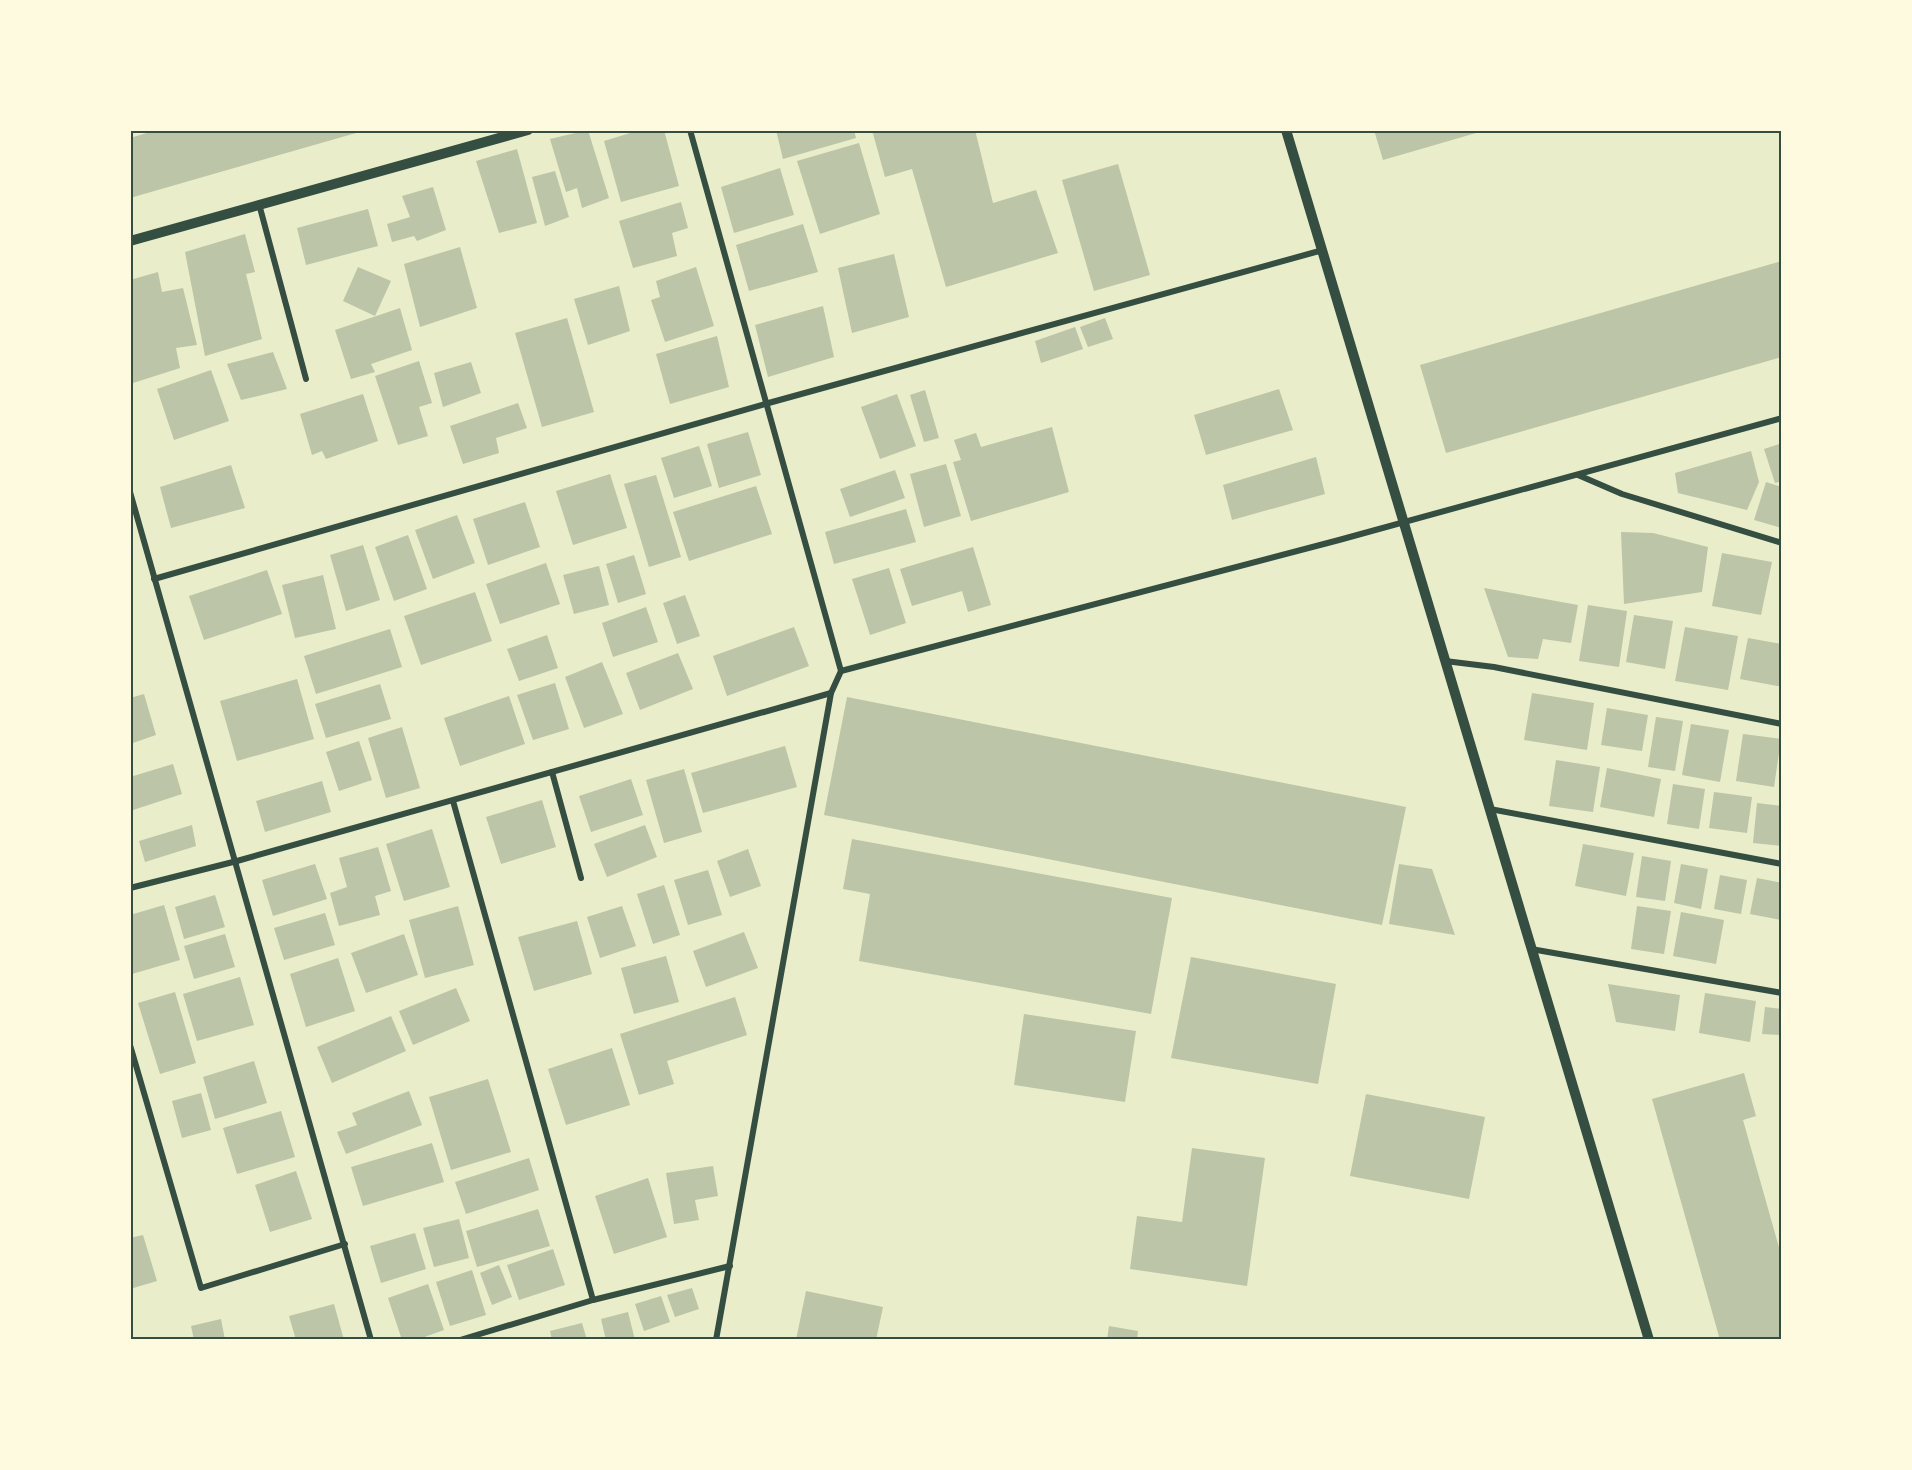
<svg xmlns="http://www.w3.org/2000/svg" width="1912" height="1470" viewBox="0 0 1912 1470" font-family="'Fira Sans',sans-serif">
<rect width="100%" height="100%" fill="#e9edc9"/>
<g fill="#bcc5a7">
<path d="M157 130H363V131L130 198V138Z"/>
<path d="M588 130 609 198 582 208 577 188 566 192 550 139Z"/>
<path d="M640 130H664L679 186 621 202 604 141Z"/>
<path d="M776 130H854L856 138 783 159Z"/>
<path d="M872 130H975L993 203 1036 190 1058 253 946 287 912 169 885 177Z"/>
<path d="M1374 130H1483V131L1383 160Z"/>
<path d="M859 143 880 214 820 234 797 161Z"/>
<path d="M517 149 537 223 499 233 476 161Z"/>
<path d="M1118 164 1150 275 1094 291 1062 180Z"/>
<path d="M780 168 794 215 734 233 721 187Z"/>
<path d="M555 171 569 217 545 226 532 177Z"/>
<path d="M433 187 446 230 417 241 414 236 392 242 387 224 410 217 402 196Z"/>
<path d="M681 202 688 228 672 233 677 256 633 268 619 221Z"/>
<path d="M368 209 378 246 306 265 297 228Z"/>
<path d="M803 224 818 272 749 291 736 245Z"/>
<path d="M245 234 255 272 246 274 262 339 205 356 185 252Z"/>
<path d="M460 247 477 308 420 327 404 264Z"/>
<path d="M894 254 909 317 852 333 838 268Z"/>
<path d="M1782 261V357L1446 453 1420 365Z"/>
<path d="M358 267 391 281 375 316 343 301Z"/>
<path d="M696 267 714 326 665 342 651 300 660 297 656 281Z"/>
<path d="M158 272 162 292 183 288 197 345 176 348 180 368 130 384V280Z"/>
<path d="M619 286 630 331 588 345 574 299Z"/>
<path d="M823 306 834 357 768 377 755 325Z"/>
<path d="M400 308 412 350 371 364 375 372 351 379 335 330Z"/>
<path d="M567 318 594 412 542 427 515 333Z"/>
<path d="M1105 318 1113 339 1088 347 1080 327Z"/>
<path d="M1075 327 1083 349 1041 363 1035 341Z"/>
<path d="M717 336 729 387 670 404 656 354Z"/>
<path d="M273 352 287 389 241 400 227 364Z"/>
<path d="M419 361 432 403 419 407 428 436 398 445 375 376Z"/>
<path d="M471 362 481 393 443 407 434 373Z"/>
<path d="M211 370 229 421 174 440 157 389Z"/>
<path d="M1279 389 1293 430 1206 455 1194 415Z"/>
<path d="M925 390 939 438 924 442 910 395Z"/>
<path d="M363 394 378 441 326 459 322 451 312 455 300 414Z"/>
<path d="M897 394 916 446 880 459 861 407Z"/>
<path d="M518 403 527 428 496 438 499 453 463 464 450 426Z"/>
<path d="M1052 427 1069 492 971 521 953 462 961 460 954 440 976 433 981 447Z"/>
<path d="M748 432 761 475 719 488 707 444Z"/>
<path d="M1782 443V481L1775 483 1764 449Z"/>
<path d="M699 446 712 486 674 498 661 458Z"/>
<path d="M1751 451 1759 482 1747 510 1678 493 1675 473Z"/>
<path d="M1316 457 1325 494 1232 520 1223 485Z"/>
<path d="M946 464 961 516 924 527 910 474Z"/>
<path d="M231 465 245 508 171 528 160 487Z"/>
<path d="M895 470 905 498 850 517 840 489Z"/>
<path d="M610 474 627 528 573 545 556 491Z"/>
<path d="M656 475 681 557 649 567 624 484Z"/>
<path d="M1766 482 1782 487V528L1754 520Z"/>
<path d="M756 486 772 534 689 561 673 512Z"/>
<path d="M525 502 540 547 488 565 473 519Z"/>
<path d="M906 509 916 542 834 564 825 532Z"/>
<path d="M457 515 475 563 433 579 415 530Z"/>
<path d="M1621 532 1653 533 1708 547 1702 592 1624 604Z"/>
<path d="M408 535 427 589 394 601 375 547Z"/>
<path d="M363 545 380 600 346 611 330 555Z"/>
<path d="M973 547 991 605 968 612 962 591 912 606 900 569Z"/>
<path d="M1722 553 1772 562 1761 615 1712 606Z"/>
<path d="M634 555 646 594 618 603 606 564Z"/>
<path d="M546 563 560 604 500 624 486 584Z"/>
<path d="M599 566 609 605 574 614 563 575Z"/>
<path d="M889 568 906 623 870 635 852 579Z"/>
<path d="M267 570 282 614 204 640 189 596Z"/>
<path d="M323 575 336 629 295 638 282 585Z"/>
<path d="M1484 588 1578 605 1571 643 1543 639 1538 659 1508 657Z"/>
<path d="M475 592 492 641 421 665 404 616Z"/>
<path d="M685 595 700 636 677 644 663 603Z"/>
<path d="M1588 605 1627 611 1619 667 1579 661Z"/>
<path d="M646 607 658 642 613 657 602 623Z"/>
<path d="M1634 615 1673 621 1665 669 1626 662Z"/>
<path d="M794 627 809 666 727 696 713 656Z"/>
<path d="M1685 627 1738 636 1728 690 1675 681Z"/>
<path d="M390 629 402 667 316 694 304 656Z"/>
<path d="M547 635 558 668 519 681 507 649Z"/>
<path d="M1748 638 1782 644V687L1740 679Z"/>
<path d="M678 653 693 689 640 710 626 673Z"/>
<path d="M602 662 623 714 584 728 565 677Z"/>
<path d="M297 679 314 739 237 761 220 701Z"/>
<path d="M555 683 569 729 533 740 517 695Z"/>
<path d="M380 684 391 719 326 738 315 704Z"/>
<path d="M1532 693 1594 703 1587 750 1524 740Z"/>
<path d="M144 694 156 735 130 744V698Z"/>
<path d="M509 696 525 744 460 766 444 718Z"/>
<path d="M847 697 1406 807 1382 925 824 815Z"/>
<path d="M1607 708 1648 715 1642 751 1601 745Z"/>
<path d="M1656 717 1683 721 1675 771 1648 767Z"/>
<path d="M1691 724 1729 730 1720 782 1682 775Z"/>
<path d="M402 727 420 788 386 798 368 738Z"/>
<path d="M1743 734 1781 739 1774 787 1736 781Z"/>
<path d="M359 741 372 780 339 791 326 752Z"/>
<path d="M785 746 797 787 703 813 691 773Z"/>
<path d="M1556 760 1600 767 1593 812 1549 806Z"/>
<path d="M173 764 182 794 130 811V777Z"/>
<path d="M1607 768 1661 779 1654 817 1600 807Z"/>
<path d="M684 769 702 832 664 843 646 780Z"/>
<path d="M631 779 643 815 591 832 579 796Z"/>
<path d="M322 781 331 812 265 832 256 801Z"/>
<path d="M1673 784 1705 789 1699 829 1667 824Z"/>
<path d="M1714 792 1752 797 1747 833 1709 828Z"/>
<path d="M542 800 556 847 501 864 486 817Z"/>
<path d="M1757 803 1782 806V846L1753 843Z"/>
<path d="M192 825 196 846 145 862 139 841Z"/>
<path d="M645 825 657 857 607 877 594 844Z"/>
<path d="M432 829 450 887 404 901 386 844Z"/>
<path d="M852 839 1172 898 1151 1014 859 961 870 894 843 889Z"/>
<path d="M1583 844 1634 853 1626 896 1575 886Z"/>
<path d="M378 847 391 891 375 896 380 915 339 926 330 893 347 887 339 858Z"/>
<path d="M748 849 761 886 730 897 717 861Z"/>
<path d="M1642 856 1671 861 1665 901 1636 897Z"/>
<path d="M315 864 327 899 273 916 262 880Z"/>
<path d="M1399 864 1432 869 1455 935 1389 924Z"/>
<path d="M1681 864 1708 869 1701 909 1674 903Z"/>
<path d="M708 870 722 915 688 925 674 880Z"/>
<path d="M1720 875 1747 880 1741 914 1714 909Z"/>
<path d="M1757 878 1782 883V920L1750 914Z"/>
<path d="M664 885 680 935 653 944 637 894Z"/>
<path d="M215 895 225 927 184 939 175 907Z"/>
<path d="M164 905 180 960 132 974 130 915Z"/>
<path d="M458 906 474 965 425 978 409 920Z"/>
<path d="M622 906 636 946 600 958 587 917Z"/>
<path d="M1637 906 1671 911 1664 954 1631 949Z"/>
<path d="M1681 912 1724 920 1716 964 1673 956Z"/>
<path d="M325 913 335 945 284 960 274 928Z"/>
<path d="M577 921 592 974 534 991 518 937Z"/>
<path d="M744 932 758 968 706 987 693 951Z"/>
<path d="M225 934 235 967 194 979 184 946Z"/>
<path d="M404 934 418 975 366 993 351 953Z"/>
<path d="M666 956 679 1002 634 1014 621 968Z"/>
<path d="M1191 957 1336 984 1318 1084 1171 1058Z"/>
<path d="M338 958 355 1011 306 1027 290 974Z"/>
<path d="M240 977 254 1025 197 1041 183 994Z"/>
<path d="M1608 984 1680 995 1675 1031 1616 1022Z"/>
<path d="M456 988 470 1021 413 1045 399 1011Z"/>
<path d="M175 992 196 1063 160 1074 138 1003Z"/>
<path d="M1705 993 1756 1001 1750 1042 1699 1033Z"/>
<path d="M735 997 747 1035 667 1061 674 1084 639 1095 620 1034Z"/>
<path d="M1765 1007 1782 1009V1035L1762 1034Z"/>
<path d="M1024 1014 1136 1031 1125 1102 1014 1085Z"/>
<path d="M391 1016 406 1051 332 1083 317 1047Z"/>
<path d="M612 1048 630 1105 566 1125 548 1069Z"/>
<path d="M254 1061 267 1103 215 1119 203 1077Z"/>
<path d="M1744 1073 1756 1116 1743 1120 1782 1258V1340H1720L1652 1099Z"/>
<path d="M488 1079 511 1152 451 1170 429 1097Z"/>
<path d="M409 1091 422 1125 346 1154 337 1132 357 1125 352 1113Z"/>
<path d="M201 1093 211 1130 182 1138 172 1101Z"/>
<path d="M1366 1094 1485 1117 1469 1199 1350 1176Z"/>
<path d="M281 1111 295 1157 237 1174 223 1128Z"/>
<path d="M432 1143 444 1182 363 1206 351 1167Z"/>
<path d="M1192 1148 1265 1158 1247 1286 1130 1269 1137 1216 1182 1222Z"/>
<path d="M529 1158 539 1190 466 1214 455 1182Z"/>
<path d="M713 1166 718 1196 695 1200 699 1220 674 1224 666 1173Z"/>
<path d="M296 1171 312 1219 270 1232 255 1185Z"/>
<path d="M648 1178 667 1237 614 1254 595 1196Z"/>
<path d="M538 1209 550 1246 477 1267 466 1231Z"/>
<path d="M459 1219 469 1258 434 1267 423 1228Z"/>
<path d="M415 1233 426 1269 381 1283 370 1246Z"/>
<path d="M143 1235 157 1281 130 1289V1238Z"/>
<path d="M553 1249 565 1285 519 1300 507 1265Z"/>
<path d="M499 1265 512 1297 492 1305 480 1273Z"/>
<path d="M472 1270 486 1315 450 1326 436 1282Z"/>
<path d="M428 1284 444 1330 416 1340H402L388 1298Z"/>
<path d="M692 1288 699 1309 675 1317 667 1295Z"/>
<path d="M806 1291 883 1307 876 1340H796Z"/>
<path d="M661 1296 670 1322 644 1331 635 1304Z"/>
<path d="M334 1304 344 1340H296L289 1316Z"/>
<path d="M628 1312 635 1340H606L601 1319Z"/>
<path d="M221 1319 225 1340H194L191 1326Z"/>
<path d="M582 1323 587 1340H552L550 1331Z"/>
<path d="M1109 1326 1138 1331 1137 1340H1107Z"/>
</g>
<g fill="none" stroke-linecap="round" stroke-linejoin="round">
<g stroke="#344e41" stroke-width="6">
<path d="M690 130 841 671 831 693 716 1340"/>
<path d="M259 204 306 379"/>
<path d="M1578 475 1622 494 1782 543"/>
<path d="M130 492 371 1340"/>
<path d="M154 579 765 404 1323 250"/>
<path d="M1445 661 1494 667 1782 724"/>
<path d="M841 671 1339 540 1782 418"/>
<path d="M552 772 581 878"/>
<path d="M453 801 593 1300"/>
<path d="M1490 809 1782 864"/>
<path d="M130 888 237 861 831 693"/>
<path d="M1531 949 1782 993"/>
<path d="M130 1045 201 1288 345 1244"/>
<path d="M460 1340 593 1300 730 1266"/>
</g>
<g stroke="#344e41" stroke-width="10">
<path d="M1286 130 1649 1340"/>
<path d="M130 241 528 130"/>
</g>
</g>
<rect width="1912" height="1470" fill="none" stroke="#fefae0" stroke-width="264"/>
<rect x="132" y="132" width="1648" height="1206" fill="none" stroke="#344e41" stroke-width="2"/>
</svg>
